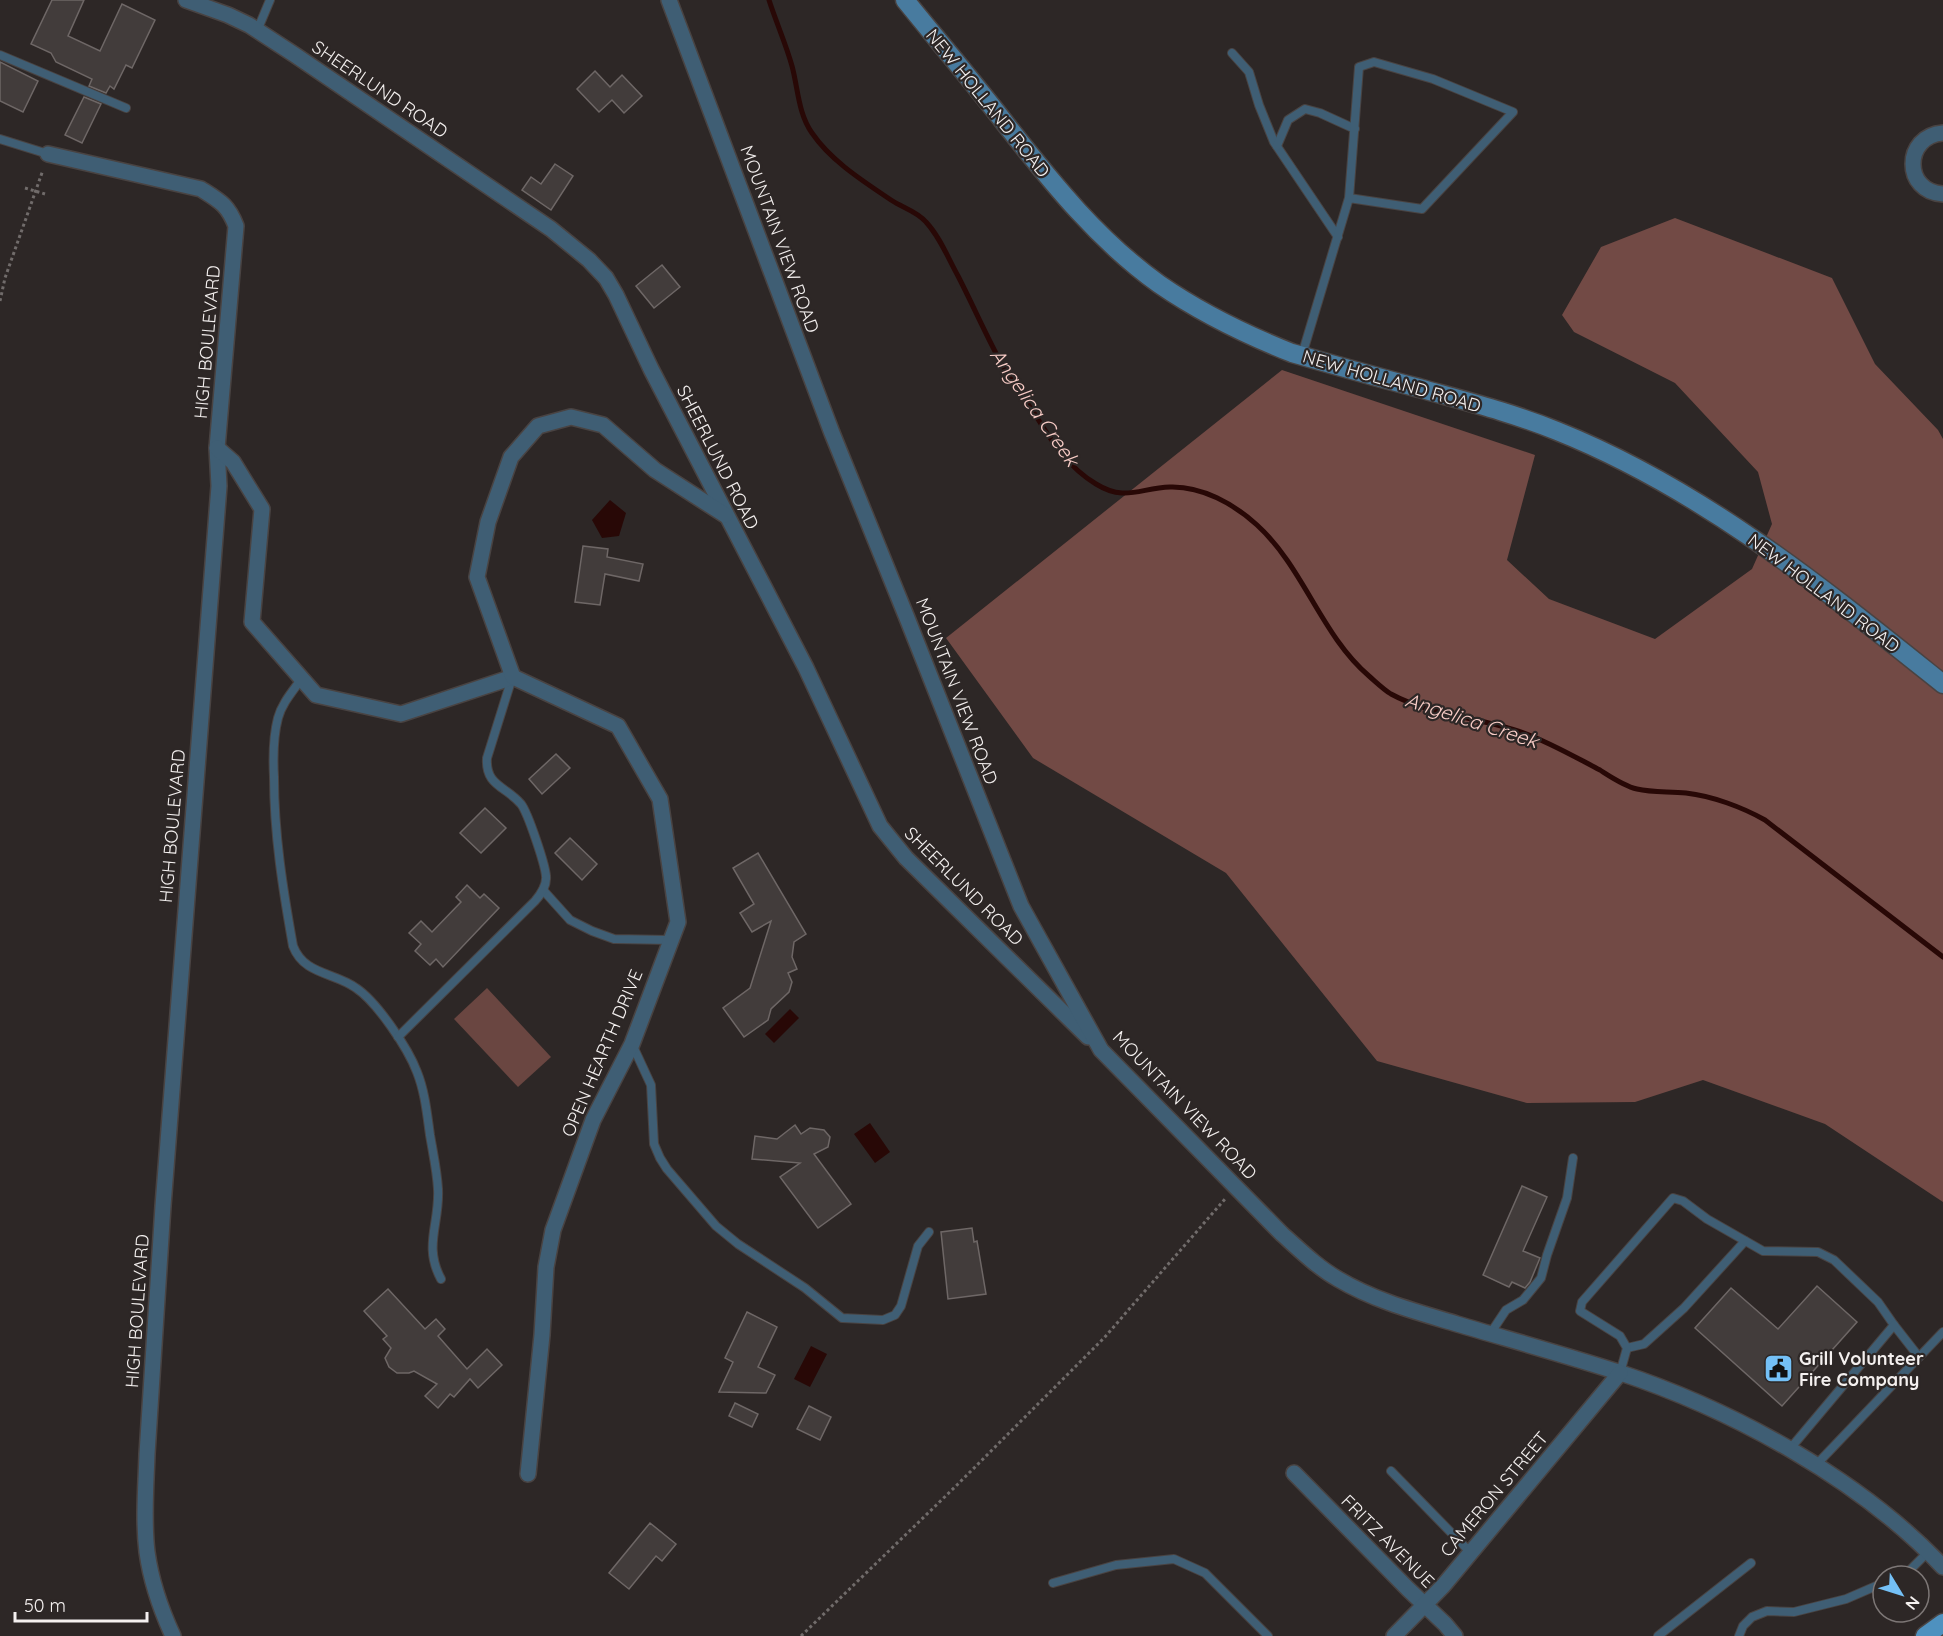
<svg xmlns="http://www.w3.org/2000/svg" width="1943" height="1636" viewBox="0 0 1943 1636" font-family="Quicksand,sans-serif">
<rect width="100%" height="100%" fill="#2d2726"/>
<path fill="#6a4641" d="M487 988 551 1057 518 1087 454 1019Z"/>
<path fill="#724a45" d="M1675 218 1832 278 1875 364 1938 430 1943 439V1202L1825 1124 1703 1080 1635 1102 1527 1103 1377 1061 1226 873 1033 758 946 638 1282 370 1535 455 1507 560 1549 599 1655 639 1752 569 1772 524 1758 472 1675 383 1574 332 1562 315 1601 247Z"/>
<g fill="#280806">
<path d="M610 500 626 513 619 536 602 538 592 520Z"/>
<path d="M790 1009 799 1018 774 1043 765 1034Z"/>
<path d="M870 1123 890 1152 875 1163 854 1134Z"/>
<path d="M811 1346 827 1354 810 1387 794 1379Z"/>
</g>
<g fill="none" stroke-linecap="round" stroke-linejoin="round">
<path stroke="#280806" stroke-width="5" d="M769 0C776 22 786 44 792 66 798 88 798 113 812 133 831 161 863 181 891 200 903 208 917 211 926 222 940 237 948 258 958 276 974 307 988 340 1005 370 1015 386 1026 401 1036 416 1052 442 1069 468 1096 484 1125 502 1140 488 1170 487 1202 486 1234 504 1257 525 1304 568 1321 635 1369 676 1376 682 1383 689 1391 694 1431 716 1481 717 1524 733 1551 743 1575 757 1600 770 1611 777 1624 786 1637 789 1653 793 1670 791 1686 793 1712 796 1742 807 1765 820L1943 957"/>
</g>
<g fill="#423c3b" stroke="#6e6766" stroke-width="1.5">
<path d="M52 0H84L68 36 100 51 122 4 155 20 132 68 126 65 114 89 110 86 106 93 89 86 92 79 56 62 51 53 31 44Z"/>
<path d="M0 62 38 81 23 112 0 101Z"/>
<path d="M595 71 610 87 622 75 642 96 624 113 612 100 599 112 577 89Z"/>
<path d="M84 97 101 104 82 143 65 135Z"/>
<path d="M555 164 573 176 551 210 522 190 531 177 541 184Z"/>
<path d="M662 265 680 287 654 308 636 286Z"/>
<path d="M583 546 608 549 607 557 643 564 639 581 605 574 600 605 575 602Z"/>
<path d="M556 754 570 768 542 794 529 779Z"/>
<path d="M485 808 506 828 481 853 460 833Z"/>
<path d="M570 838 597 864 582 880 555 853Z"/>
<path d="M758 853 806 934 794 942 792 957 797 969 788 973 792 982 789 992 771 1009 768 1020 744 1037 723 1008 750 988 771 921 752 932 740 913 754 904 733 868Z"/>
<path d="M467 885 480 898 484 894 499 908 443 967 436 959 430 965 415 951 421 944 409 933 421 921 432 932 461 902 456 897Z"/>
<path d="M795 1125 801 1134 810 1128 824 1130 830 1137 828 1147 814 1154 851 1204 818 1228 780 1177 800 1163 752 1159 755 1136 777 1139Z"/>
<path d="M1522 1186 1547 1197 1523 1251 1540 1258 1530 1282 1525 1288 1512 1282 1509 1287 1483 1275Z"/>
<path d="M972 1228 974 1242 977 1241 986 1294 948 1299 941 1232Z"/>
<path d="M1817 1286 1857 1322 1782 1406 1695 1328 1731 1288 1778 1329Z"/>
<path d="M388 1289 425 1329 436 1319 445 1329 438 1336 467 1369 487 1349 502 1365 478 1388 470 1379 454 1397 450 1394 438 1408 425 1396 437 1384 414 1371 409 1373H397L389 1367 385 1358 391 1348 383 1339 387 1336 364 1311Z"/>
<path d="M747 1312 777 1327 758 1367 775 1375 766 1393 719 1392 733 1362 725 1358Z"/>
<path d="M735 1403 758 1414 752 1427 729 1416Z"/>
<path d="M809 1406 831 1417 820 1440 797 1429Z"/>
<path d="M650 1523 676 1544 662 1561 656 1556 629 1589 609 1573Z"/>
</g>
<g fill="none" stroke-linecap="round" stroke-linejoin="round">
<defs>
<g id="lane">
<path d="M257 31 270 0"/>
<path d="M1232 53 1249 72 1259 105 1274 142 1338 237"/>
<path d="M0 55 126 108"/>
<path d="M0 139 48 154"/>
<path d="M1277 146 1288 120 1305 109 1320 113 1355 129"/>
<path d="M1302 355 1349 198 1359 67 1374 62 1433 79 1513 112 1422 209 1349 198"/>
<path d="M302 678C293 691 282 703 278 718 273 737 273 758 274 777 274 834 283 890 293 946 304 975 334 972 356 988 377 1002 408 1048 417 1072 425 1092 427 1114 430 1135 433 1153 437 1171 438 1189 440 1223 423 1246 441 1279"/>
<path d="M543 890 570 920 592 931 614 939 671 940"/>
<path d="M398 1037 535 901C541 894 547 886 546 876 545 864 528 813 521 804 506 786 485 786 487 758L512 678"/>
<path d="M632 1044 651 1085 654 1144 660 1158 667 1169 716 1226 738 1244 805 1288 842 1318 883 1320 895 1315 901 1306 918 1246 929 1232"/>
<path d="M1490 1334 1506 1310 1523 1300 1541 1278 1547 1255 1567 1198 1573 1158"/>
<path d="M1627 1348 1644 1344 1684 1308 1745 1241"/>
<path d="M1620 1373 1627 1348 1620 1336 1580 1311 1582 1302 1673 1198 1683 1201 1707 1219 1763 1251 1818 1252 1834 1260 1878 1302 1894 1325 1919 1357"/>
<path d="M1789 1450 1894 1325"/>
<path d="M1816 1465 1943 1332"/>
<path d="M1391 1471 1471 1553"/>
<path d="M1899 1576 1908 1572 1928 1552"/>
<path d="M1053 1583 1116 1565 1174 1559 1205 1573 1268 1636"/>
<path d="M1658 1636 1751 1563"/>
<path d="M1739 1636 1743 1626 1752 1617 1767 1611 1794 1612 1846 1599 1883 1583"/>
</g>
<g id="street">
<path d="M186 0 228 15 249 25 295 55 551 229 589 260 606 278 616 295 651 369 806 668 880 826 906 858 1088 1037"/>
<path d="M669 0 832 433 907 618 1021 906 1101 1050 1282 1234C1300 1250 1317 1267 1338 1279 1375 1301 1417 1312 1457 1324 1511 1340 1565 1355 1618 1372 1733 1410 1860 1479 1943 1567"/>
<path d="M1943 133C1903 136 1903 192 1943 194"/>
<path d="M48 154 201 189C220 201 228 205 236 226L217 448 219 486 163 1206 147 1454C146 1486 143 1520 147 1552 151 1581 161 1610 173 1636"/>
<path d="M217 448 233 462 262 509 252 622 316 695 401 714 513 677"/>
<path d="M1294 1473 1408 1589 1445 1624 1455 1636"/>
<path d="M528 1474 542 1335 546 1267 553 1230 593 1120 632 1044 678 922 660 799 618 726 513 677 477 577 488 522 511 457 538 426 571 417 603 425 655 470 725 515"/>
<path d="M1394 1636 1443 1586 1620 1373"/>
</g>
<path id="secondary" d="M905 0C939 42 975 84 1008 127 1053 184 1099 241 1159 284 1201 313 1244 334 1292 353 1334 365 1376 377 1419 388 1465 401 1513 413 1557 431 1702 489 1823 588 1943 684"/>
<path id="primary" d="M1925 1636 1943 1623"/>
</defs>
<use href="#lane" stroke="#494342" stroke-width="10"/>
<use href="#street" stroke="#494342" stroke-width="18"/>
<use href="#secondary" stroke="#494342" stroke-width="21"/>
<use href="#primary" stroke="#494342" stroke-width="21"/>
<g stroke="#716c6b" stroke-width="3" stroke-dasharray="3 3" stroke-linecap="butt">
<path d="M25 188 45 194"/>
<path d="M0 301 5 278 43 170"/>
<path d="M801 1636 957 1485 1104 1338 1225 1199"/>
</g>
<use href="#lane" stroke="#3f5e74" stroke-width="8"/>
<use href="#street" stroke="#3f5e74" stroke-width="15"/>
<use href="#secondary" stroke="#487b9f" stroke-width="18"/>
<use href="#primary" stroke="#4e91bf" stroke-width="18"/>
</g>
<defs>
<symbol id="civic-square" viewBox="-11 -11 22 22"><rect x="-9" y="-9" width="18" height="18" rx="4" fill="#74c0f6" stroke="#2d2726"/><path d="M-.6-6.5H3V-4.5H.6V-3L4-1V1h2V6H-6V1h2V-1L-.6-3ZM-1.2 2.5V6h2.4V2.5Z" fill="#111"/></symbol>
</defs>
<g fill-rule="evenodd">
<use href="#civic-square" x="1762" y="1352" width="33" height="33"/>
</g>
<g text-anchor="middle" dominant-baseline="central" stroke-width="4.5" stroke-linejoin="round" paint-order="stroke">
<g font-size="18" fill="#f4f0ef" stroke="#2d2726">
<text transform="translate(380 89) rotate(34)">SHEERLUND ROAD</text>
<text transform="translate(988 103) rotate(51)">NEW HOLLAND ROAD</text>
<text transform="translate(780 239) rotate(70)">MOUNTAIN VIEW ROAD</text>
<text transform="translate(207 342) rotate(-85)">HIGH BOULEVARD</text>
<text transform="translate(1392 381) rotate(16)">NEW HOLLAND ROAD</text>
<text transform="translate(718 457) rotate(63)">SHEERLUND ROAD</text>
<text transform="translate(1824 593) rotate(37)">NEW HOLLAND ROAD</text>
<text transform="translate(957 691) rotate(69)">MOUNTAIN VIEW ROAD</text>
<text transform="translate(172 826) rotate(-85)">HIGH BOULEVARD</text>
<text transform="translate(964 886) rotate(45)">SHEERLUND ROAD</text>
<text transform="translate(602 1053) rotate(-67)">OPEN HEARTH DRIVE</text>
<text transform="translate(1185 1105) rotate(46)">MOUNTAIN VIEW ROAD</text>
<text transform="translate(137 1311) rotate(-86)">HIGH BOULEVARD</text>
<text transform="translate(1494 1494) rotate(-50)">CAMERON STREET</text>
<text transform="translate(1388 1541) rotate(45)">FRITZ AVENUE</text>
</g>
<g font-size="18" font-weight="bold" fill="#f4f0ef" stroke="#2d2726" text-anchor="start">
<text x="1799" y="1358">Grill Volunteer<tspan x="1799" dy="21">Fire Company</tspan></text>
</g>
<g font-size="20" font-style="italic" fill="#f9cdc7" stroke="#2d2726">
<text transform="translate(1035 407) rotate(55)">Angelica Creek</text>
<text transform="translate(1472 720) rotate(18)">Angelica Creek</text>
</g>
</g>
<g transform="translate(1901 1594) rotate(128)"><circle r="28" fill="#2d2726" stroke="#7d7776" stroke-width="1.5"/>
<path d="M0-4.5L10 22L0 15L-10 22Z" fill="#74c0f6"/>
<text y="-9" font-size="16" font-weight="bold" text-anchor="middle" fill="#f4f0ef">N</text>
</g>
<path d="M15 1612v9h132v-9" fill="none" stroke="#f4f0ef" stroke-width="3"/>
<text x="24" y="1612" font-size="18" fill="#f4f0ef" stroke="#2d2726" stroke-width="4.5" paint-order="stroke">50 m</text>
</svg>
